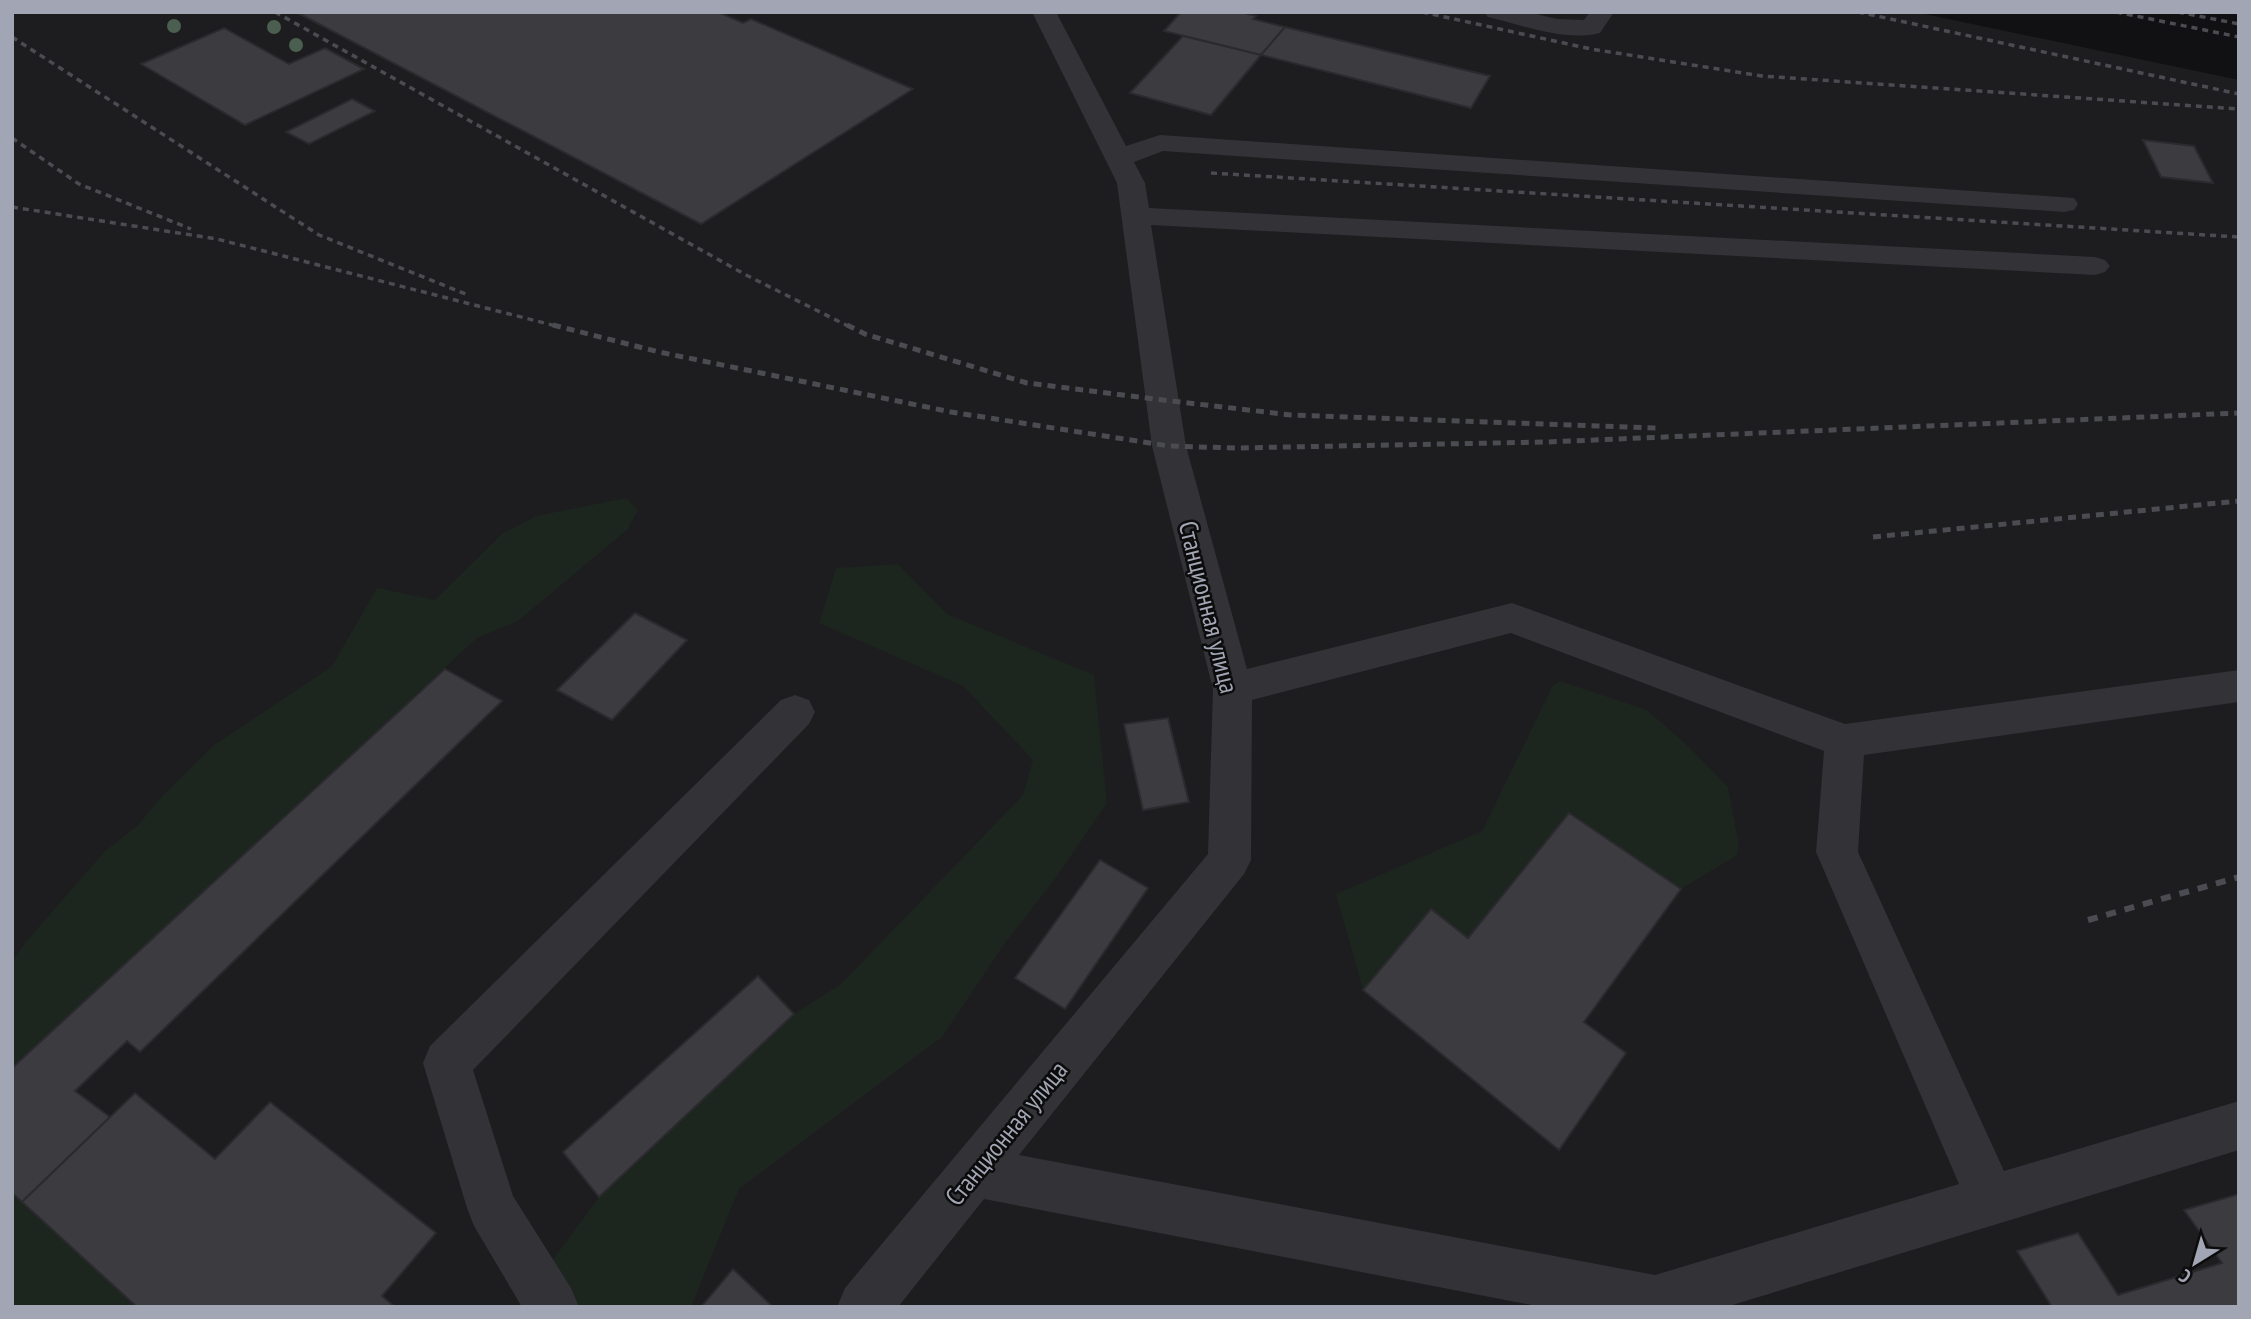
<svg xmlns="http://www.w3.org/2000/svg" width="2251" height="1319" viewBox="0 0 2251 1319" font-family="'PT Sans Narrow',sans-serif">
<rect width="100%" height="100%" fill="#111113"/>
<path fill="#1d1d1f" d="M12 12H1915L2239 80V1307H12Z"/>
<g fill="#1d251f">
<path d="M626 498 638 510 628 529 518 621 477 638 12 1068V963L24 944 105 851 137 826 162 796 213 746 332 666 377 588 435 600 503 533 536 516Z"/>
<path d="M898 564 947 614 1094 675 1107 803 1055 879 1005 943 942 1037 739 1189 691 1307H518L599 1197 794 1014 841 984 1023 795 1033 760 963 686 819 623 836 568Z"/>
<path d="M1560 681 1647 710 1689 747 1728 787 1739 846 1737 855 1681 889 1569 813 1468 938 1431 910 1363 990 1336 894 1482 831 1553 685Z"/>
<path d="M12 1193 22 1202 137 1307H12Z"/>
</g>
<g fill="#3b3b40" stroke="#2b2b2f" stroke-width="2">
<path d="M296 12H718L743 23 751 19 913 89 701 224Z"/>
<path d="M1181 12H1241L1256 16 1253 19 1285 27 1261 55 1164 31Z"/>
<path d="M1285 27 1490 76 1471 108 1261 55Z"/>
<path d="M224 28 289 64 325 48 364 69 245 125 141 64Z"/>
<path d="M1183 36 1261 55 1211 115 1130 93Z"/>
<path d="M352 99 375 111 309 144 286 132Z"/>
<path d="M2143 140 2194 146 2213 183 2161 177Z"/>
<path d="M635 613 687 640 612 720 557 690Z"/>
<path d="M445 669 502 701 140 1052 127 1041 75 1091 110 1117 22 1202 12 1193V1068Z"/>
<path d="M1168 718 1189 802 1143 810 1124 724Z"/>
<path d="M1569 813 1681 889 1584 1022 1626 1053 1559 1150 1363 990 1431 909 1468 938Z"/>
<path d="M1100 860 1148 888 1065 1009 1015 978Z"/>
<path d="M758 976 794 1014 599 1197 563 1152Z"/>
<path d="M135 1093 215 1159 270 1102 436 1233 382 1296 395 1307H137L22 1202Z"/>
<path d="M2239 1194V1307H2052L2017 1251 2078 1233 2118 1295 2222 1263 2184 1210Z"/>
<path d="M733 1269 773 1307H701Z"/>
</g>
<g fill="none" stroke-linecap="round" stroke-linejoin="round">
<g fill="#323237" fill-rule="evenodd">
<path d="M1032 12H1056L1126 146 1160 135 2074 198 2078 204 2074 210 2064 212 1163 151 1134 162 1145 183 1149 208 2095 257 2105 260 2110 266 2105 272 2095 275 1151 225 1186 446 1247 669 1512 603 1845 724 2239 670V702L1864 755 1858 852 2004 1171 2239 1101V1150L1726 1307H1542L984 1199 898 1307H837L845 1288 1208 854 1213 689 1152 446 1117 183ZM1511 633 1824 751 1816 852 1959 1184 1655 1275 1019 1155 1244 874 1251 860 1252 700Z"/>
<path d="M1484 12H1528L1557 19 1584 20 1590 12H1614L1600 33C1565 42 1522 25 1488 17Z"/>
<path d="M795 695 809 700 815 712 809 724 473 1070 513 1196 571 1288 579 1307H522L474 1226 467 1208 423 1063 430 1046 781 700Z"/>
</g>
<g stroke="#4b4c52" stroke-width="3.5" stroke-dasharray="6 5" stroke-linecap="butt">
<path d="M275 12 746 275 850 327"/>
<path d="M1422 12 1591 49 1762 76 2239 109"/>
<path d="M1858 12 2239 94"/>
<path d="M2116 12 2239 37"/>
<path d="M2178 12 2239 24"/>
<path d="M12 37 319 235 468 295"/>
<path d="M12 138 79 184 191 229"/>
<path d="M1211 173 2239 237"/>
<path d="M12 207 217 239 560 327"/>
</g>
<g stroke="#4b4c52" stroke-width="5" stroke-dasharray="8 6" stroke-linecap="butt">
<path d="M553 325 659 352 951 412 1169 446 1236 448 1546 442 2239 413"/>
<path d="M847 325 865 334 1027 383 1163 400 1291 415 1656 428"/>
<path d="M1873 537 2239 501"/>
</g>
<path stroke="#4b4c52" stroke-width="6" stroke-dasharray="10 9" stroke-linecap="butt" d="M2088 920 2239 877"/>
</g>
<g fill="#4a5f4f">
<circle cx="174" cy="26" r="7"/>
<circle cx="274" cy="27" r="7"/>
<circle cx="296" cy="45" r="7"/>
</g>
<g text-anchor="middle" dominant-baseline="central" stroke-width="5" stroke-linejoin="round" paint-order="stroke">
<g font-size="26" fill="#a2a5b3" stroke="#0c0c0d">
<text transform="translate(1209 607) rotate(76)">Станционная улица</text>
<text transform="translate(1006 1133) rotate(-51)">Станционная улица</text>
</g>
</g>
<rect width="2251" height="1319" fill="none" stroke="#a2a5b3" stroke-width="28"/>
<g transform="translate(2195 1263) rotate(217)" stroke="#0c0c0d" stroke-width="5" paint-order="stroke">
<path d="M0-5L12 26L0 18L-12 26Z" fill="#a2a5b3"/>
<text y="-10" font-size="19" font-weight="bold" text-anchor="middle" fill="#a2a5b3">С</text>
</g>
</svg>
